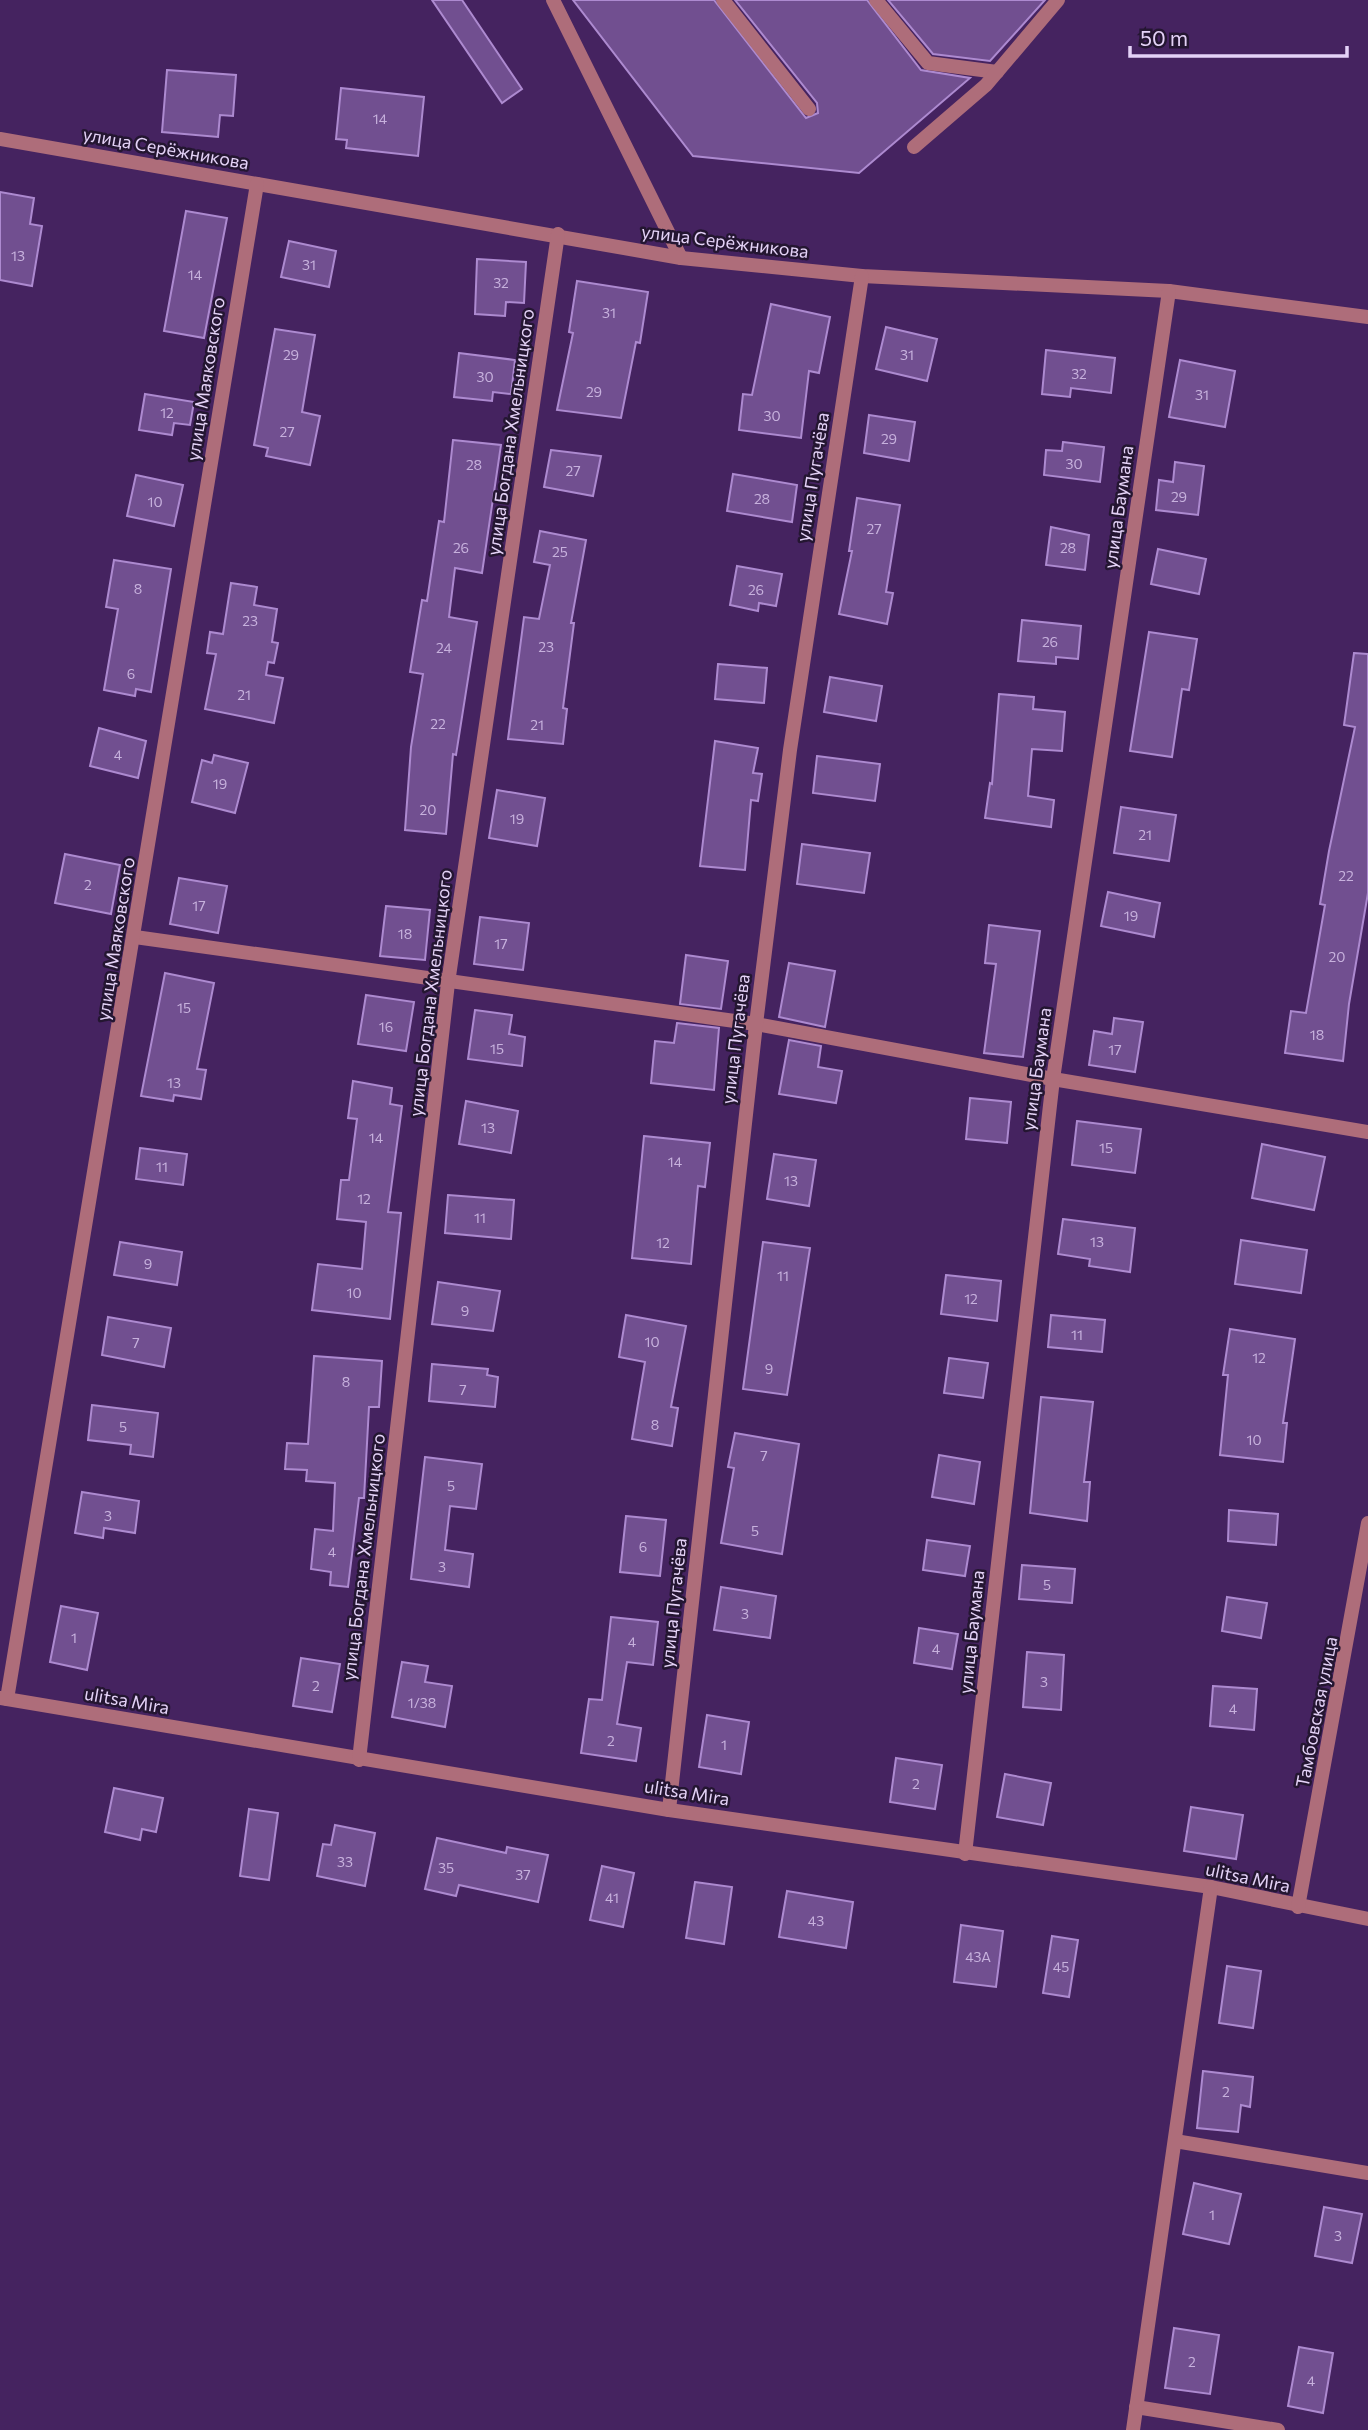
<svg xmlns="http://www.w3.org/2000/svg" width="1368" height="2430" viewBox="0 0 1368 2430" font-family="Commissioner,sans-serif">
<rect width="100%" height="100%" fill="#452360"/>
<g fill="#714f90" stroke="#ad8ad0" stroke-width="2">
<path d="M432 0H462L522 89 502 103Z"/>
<path d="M573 0H714L806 118 818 113 817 103 735 0H867L921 70 970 78 859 173 693 156Z"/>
<path d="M888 0H1045L990 61 933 54Z"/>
<path d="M167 70 236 75 233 116 220 115 218 137 162 132Z"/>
<path d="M341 88 424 97 418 156 346 148 347 140 336 139Z"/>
<path d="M0 192 34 198 30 224 42 226 32 286 0 280Z"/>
<path d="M186 211 227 218 204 338 164 331Z"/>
<path d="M289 241 336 251 329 287 281 277Z"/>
<path d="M477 259 526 262 524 303 506 302 505 316 475 314Z"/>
<path d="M577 281 648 292 640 343 636 342 621 418 557 410 573 333 569 332Z"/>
<path d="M771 304 830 317 819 373 809 371 801 438 739 430 743 394 752 395Z"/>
<path d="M886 327 937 339 927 381 876 369Z"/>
<path d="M275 329 315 335 302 412 320 416 310 465 266 456 268 448 254 445Z"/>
<path d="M1046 350 1115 358 1111 393 1071 388 1070 397 1042 394Z"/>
<path d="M459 353 515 360 511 394 493 392 492 401 454 397Z"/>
<path d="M1180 360 1235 371 1225 427 1169 417Z"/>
<path d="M145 394 194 402 190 425 174 423 172 435 139 430Z"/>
<path d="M869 415 915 422 909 461 864 453Z"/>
<path d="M453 440 501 445 482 573 455 568 449 617 477 622 456 755 453 754 446 834 405 830 411 747 423 674 410 672 422 600 427 601 439 521 444 522Z"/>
<path d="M1063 442 1104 447 1100 482 1044 475 1046 450 1062 451Z"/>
<path d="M551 450 601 456 593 496 544 487Z"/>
<path d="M1175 462 1204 466 1198 515 1156 510 1159 480 1173 482Z"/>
<path d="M733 474 797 485 792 522 727 511Z"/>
<path d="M136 475 183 485 174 526 127 516Z"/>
<path d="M857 498 900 505 886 592 893 593 887 624 839 614 852 551H849Z"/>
<path d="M1051 527 1089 535 1085 570 1046 565Z"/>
<path d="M540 531 586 540 571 623H574L563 708 567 709 563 744 508 739 524 617 539 619 550 565 534 562Z"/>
<path d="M1158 549 1206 559 1199 594 1151 584Z"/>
<path d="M114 560 171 569 151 692 136 689 135 696 104 690 118 609 106 607Z"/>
<path d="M737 566 782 574 776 606 759 603 758 611 730 605Z"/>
<path d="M231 583 257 587 254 605 277 609 272 642 278 643 274 663 268 662 266 675 283 678 274 723 205 709 216 654 207 653 210 632 223 634Z"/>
<path d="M1022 620 1081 626 1078 659 1056 657V664L1018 661Z"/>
<path d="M1149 632 1197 639 1189 690 1182 689 1172 757 1130 751Z"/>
<path d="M1354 653 1368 654V893L1349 1004 1343 1061 1285 1053 1291 1011 1306 1013 1325 905 1320 904 1329 851 1355 727 1344 725Z"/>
<path d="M718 664 767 668 764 703 715 699Z"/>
<path d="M830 677 882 686 876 721 824 712Z"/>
<path d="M999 694 1034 697 1033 709 1065 712 1062 751 1032 749 1028 796 1054 800 1051 827 985 818 990 783 992 784Z"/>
<path d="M99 728 146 741 138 778 90 766Z"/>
<path d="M715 741 758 748 753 773 762 774 758 801 751 800 745 870 700 866Z"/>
<path d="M214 755 248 763 235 813 192 802 202 760 212 763Z"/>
<path d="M817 756 880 764 875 801 813 793Z"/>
<path d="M497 790 545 798 537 846 489 838Z"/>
<path d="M1121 807 1176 815 1169 861 1114 853Z"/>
<path d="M802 844 870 853 864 893 797 884Z"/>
<path d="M65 854 120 865 111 914 55 903Z"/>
<path d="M179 878 227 886 218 933 170 924Z"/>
<path d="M1108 892 1160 903 1154 937 1101 926Z"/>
<path d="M386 906 430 910 425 960 380 956Z"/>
<path d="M480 917 529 923 523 970 474 964Z"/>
<path d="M989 925 1040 931 1023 1057 984 1053 996 964 985 963Z"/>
<path d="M686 955 728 961 721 1009 680 1004Z"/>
<path d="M789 963 835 971 825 1027 779 1017Z"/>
<path d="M165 973 214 983 197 1069 206 1070 201 1099 174 1095 173 1101 141 1096Z"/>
<path d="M366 995 414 1002 406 1051 358 1044Z"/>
<path d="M475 1010 512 1015 509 1034 525 1037 522 1066 468 1059Z"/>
<path d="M1114 1018 1143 1022 1135 1072 1089 1065 1094 1031 1112 1034Z"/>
<path d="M677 1023 719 1028 714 1090 651 1083 655 1041 674 1043Z"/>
<path d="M789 1040 821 1046 818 1067 842 1071 836 1103 779 1094Z"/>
<path d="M353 1081 392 1088 390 1104 402 1106 388 1212 401 1213 390 1319 312 1310 318 1264 362 1269 366 1222 337 1219 341 1180H349L357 1119 348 1118Z"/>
<path d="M970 1098 1011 1102 1007 1143 966 1139Z"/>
<path d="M466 1101 518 1111 511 1153 459 1144Z"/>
<path d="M1077 1121 1141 1129 1135 1173 1072 1165Z"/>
<path d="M644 1136 710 1143 705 1187 698 1186 691 1264 632 1258Z"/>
<path d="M1262 1144 1325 1157 1314 1210 1252 1198Z"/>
<path d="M140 1148 187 1154 183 1185 136 1179Z"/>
<path d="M774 1154 816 1160 809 1206 767 1199Z"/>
<path d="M448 1195 514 1200 511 1239 445 1233Z"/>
<path d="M1063 1219 1135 1228 1130 1272 1089 1266 1090 1259 1058 1254Z"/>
<path d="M1241 1240 1307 1250 1301 1293 1235 1284Z"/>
<path d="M120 1242 182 1252 177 1285 114 1275Z"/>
<path d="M763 1242 810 1248 787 1395 743 1389Z"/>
<path d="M946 1275 1001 1281 997 1321 941 1314Z"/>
<path d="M438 1282 500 1291 493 1331 432 1324Z"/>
<path d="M626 1315 686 1326 671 1407 678 1408 672 1446 632 1439 645 1362 619 1357Z"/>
<path d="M1051 1315 1105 1320 1102 1352 1048 1347Z"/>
<path d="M108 1317 171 1328 164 1367 102 1355Z"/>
<path d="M1230 1329 1295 1339 1283 1423H1287L1283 1462 1220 1455 1228 1375H1223Z"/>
<path d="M314 1356 382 1361 379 1407H369L364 1498H359L348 1587 330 1585 331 1572 311 1569 315 1529 333 1531 335 1483 306 1481 307 1470 285 1469 287 1443 308 1444Z"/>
<path d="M949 1358 988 1363 983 1398 944 1393Z"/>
<path d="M432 1364 488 1369 487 1375 498 1377 495 1407 429 1401Z"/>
<path d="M1041 1397 1093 1402 1084 1482H1090L1087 1521 1030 1513Z"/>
<path d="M92 1405 158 1413 153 1457 130 1454 131 1445 88 1440Z"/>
<path d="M735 1433 799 1444 782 1554 721 1543 734 1468 728 1467Z"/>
<path d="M939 1455 980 1462 974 1504 932 1497Z"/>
<path d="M425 1457 482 1464 476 1509 450 1506 445 1550 473 1554 469 1587 411 1579Z"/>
<path d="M82 1492 139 1501 135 1533 104 1528 103 1538 75 1533Z"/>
<path d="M1229 1510 1278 1514 1276 1545 1228 1541Z"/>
<path d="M626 1516 666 1520 660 1576 620 1572Z"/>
<path d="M927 1540 970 1546 965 1576 923 1570Z"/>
<path d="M1022 1565 1075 1569 1072 1603 1019 1599Z"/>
<path d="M721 1587 776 1596 770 1638 714 1630Z"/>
<path d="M1227 1597 1267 1603 1261 1638 1222 1631Z"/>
<path d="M61 1606 98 1613 87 1670 50 1662Z"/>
<path d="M611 1617 658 1622 653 1665 627 1662 617 1724 641 1728 636 1761 581 1753 589 1699 602 1700Z"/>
<path d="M919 1628 958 1634 952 1669 914 1663Z"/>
<path d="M1027 1652 1064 1655 1061 1710 1023 1707Z"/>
<path d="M301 1658 340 1664 332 1712 293 1706Z"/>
<path d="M402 1662 428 1666 425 1682 452 1686 445 1727 392 1717Z"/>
<path d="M1213 1686 1257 1689 1254 1730 1210 1726Z"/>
<path d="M707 1715 749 1722 741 1774 699 1767Z"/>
<path d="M896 1758 942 1765 935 1809 890 1802Z"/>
<path d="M1005 1774 1051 1783 1043 1825 997 1817Z"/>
<path d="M114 1788 163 1798 156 1832 142 1829 140 1840 105 1832Z"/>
<path d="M1191 1807 1243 1815 1236 1859 1184 1851Z"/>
<path d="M249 1809 278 1813 269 1880 240 1876Z"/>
<path d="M335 1825 375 1833 365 1886 317 1876 323 1844 331 1845Z"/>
<path d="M437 1838 506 1853 507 1847 548 1855 538 1902 459 1885 456 1896 425 1889Z"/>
<path d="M602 1866 634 1873 623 1927 590 1920Z"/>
<path d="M695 1882 732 1887 724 1944 686 1938Z"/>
<path d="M787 1891 853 1902 846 1948 779 1937Z"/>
<path d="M961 1925 1003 1931 996 1987 954 1982Z"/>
<path d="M1052 1936 1078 1940 1069 1997 1043 1993Z"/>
<path d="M1227 1966 1261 1971 1253 2028 1219 2023Z"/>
<path d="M1203 2071 1253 2077 1250 2107 1241 2105 1238 2132 1197 2128Z"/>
<path d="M1194 2183 1241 2194 1229 2244 1183 2234Z"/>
<path d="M1324 2207 1362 2214 1352 2263 1315 2256Z"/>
<path d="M1174 2328 1219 2335 1210 2394 1165 2388Z"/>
<path d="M1299 2347 1333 2353 1323 2413 1288 2406Z"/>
</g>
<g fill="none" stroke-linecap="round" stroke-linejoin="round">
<g stroke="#ae6d7a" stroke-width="14">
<path d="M553 0 681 258"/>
<path d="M723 0 809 109"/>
<path d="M876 0 928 63 997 72"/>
<path d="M914 147 986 85 1058 0"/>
</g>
<g stroke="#ae6d7a" stroke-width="14">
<path d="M0 139 681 258 862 276 1169 291 1368 317"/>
<path d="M135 937 756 1024 1053 1079 1368 1132"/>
<path d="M0 1698 669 1810 1211 1887 1368 1919"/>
<path d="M7 1699 257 184"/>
<path d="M359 1760 448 983 558 234"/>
<path d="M669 1810 756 1024 790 750 862 276"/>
<path d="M965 1854 1053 1079 1169 291"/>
<path d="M1298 1907 1368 1523"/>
<path d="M1175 2141 1368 2173"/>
<path d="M1136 2407 1278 2430"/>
<path d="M1133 2430 1211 1887"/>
</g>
</g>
<g text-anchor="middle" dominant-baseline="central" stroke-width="5" stroke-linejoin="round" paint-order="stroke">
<g font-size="14" fill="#c7b1dd">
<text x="380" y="118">14</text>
<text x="18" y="255">13</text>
<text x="309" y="264">31</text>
<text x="195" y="274">14</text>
<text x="501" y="282">32</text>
<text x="609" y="312">31</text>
<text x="291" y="354">29</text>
<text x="907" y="354">31</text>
<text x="1079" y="373">32</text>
<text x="485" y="376">30</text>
<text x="594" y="391">29</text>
<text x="1202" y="394">31</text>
<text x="167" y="412">12</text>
<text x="772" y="415">30</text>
<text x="287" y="431">27</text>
<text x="889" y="438">29</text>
<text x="1074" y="463">30</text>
<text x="474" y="464">28</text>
<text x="573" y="470">27</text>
<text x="1179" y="496">29</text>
<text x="762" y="498">28</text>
<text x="155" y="501">10</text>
<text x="874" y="528">27</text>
<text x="461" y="547">26</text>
<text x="1068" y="547">28</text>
<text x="560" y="551">25</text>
<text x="138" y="588">8</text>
<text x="756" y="589">26</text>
<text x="250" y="620">23</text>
<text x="1050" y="641">26</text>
<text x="546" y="646">23</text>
<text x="444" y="647">24</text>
<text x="131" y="673">6</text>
<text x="244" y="694">21</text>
<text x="438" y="723">22</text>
<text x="537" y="724">21</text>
<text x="118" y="754">4</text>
<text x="220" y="783">19</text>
<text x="428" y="809">20</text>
<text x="517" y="818">19</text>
<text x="1145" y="834">21</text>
<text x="1346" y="875">22</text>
<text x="88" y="884">2</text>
<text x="199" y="905">17</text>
<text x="1131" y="915">19</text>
<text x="405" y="933">18</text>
<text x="501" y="943">17</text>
<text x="1337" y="956">20</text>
<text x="184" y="1007">15</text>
<text x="386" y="1026">16</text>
<text x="1317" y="1034">18</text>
<text x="497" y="1048">15</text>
<text x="1115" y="1049">17</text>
<text x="174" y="1082">13</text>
<text x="488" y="1127">13</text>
<text x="376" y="1137">14</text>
<text x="1106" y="1147">15</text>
<text x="675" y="1161">14</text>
<text x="162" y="1166">11</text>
<text x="791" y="1180">13</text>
<text x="364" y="1198">12</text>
<text x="480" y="1217">11</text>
<text x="1097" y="1241">13</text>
<text x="663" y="1242">12</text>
<text x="148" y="1263">9</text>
<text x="783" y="1275">11</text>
<text x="354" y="1292">10</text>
<text x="971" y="1298">12</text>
<text x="465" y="1310">9</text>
<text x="1077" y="1334">11</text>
<text x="652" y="1341">10</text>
<text x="136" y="1342">7</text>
<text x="1259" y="1357">12</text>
<text x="769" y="1368">9</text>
<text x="346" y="1381">8</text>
<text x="463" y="1389">7</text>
<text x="655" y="1424">8</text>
<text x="123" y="1426">5</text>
<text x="1254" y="1439">10</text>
<text x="764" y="1455">7</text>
<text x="451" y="1485">5</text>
<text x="108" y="1515">3</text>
<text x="755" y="1530">5</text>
<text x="643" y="1546">6</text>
<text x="332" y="1551">4</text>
<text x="442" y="1566">3</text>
<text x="1047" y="1584">5</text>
<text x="745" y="1613">3</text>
<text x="74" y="1637">1</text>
<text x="632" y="1641">4</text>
<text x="936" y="1648">4</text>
<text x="1044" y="1681">3</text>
<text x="316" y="1685">2</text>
<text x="422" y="1702">1/38</text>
<text x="1233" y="1708">4</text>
<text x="611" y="1740">2</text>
<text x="724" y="1744">1</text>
<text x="916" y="1783">2</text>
<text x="345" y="1861">33</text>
<text x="446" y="1867">35</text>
<text x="523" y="1874">37</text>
<text x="612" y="1897">41</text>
<text x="816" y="1920">43</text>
<text x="978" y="1956">43А</text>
<text x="1061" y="1966">45</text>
<text x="1226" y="2091">2</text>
<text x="1212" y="2214">1</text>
<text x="1338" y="2235">3</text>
<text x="1192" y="2361">2</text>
<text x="1311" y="2380">4</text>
</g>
<g font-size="18" fill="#e4d2f7" stroke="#241631">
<text transform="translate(166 148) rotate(10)">улица Серёжникова</text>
<text transform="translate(725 241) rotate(7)">улица Серёжникова</text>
<text transform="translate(205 379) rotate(-81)">улица Маяковского</text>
<text transform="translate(510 432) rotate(-82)">улица Богдана Хмельницкого</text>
<text transform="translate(812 477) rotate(-81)">улица Пугачёва</text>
<text transform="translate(1118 507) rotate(-82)">улица Баумана</text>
<text transform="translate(115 939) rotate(-81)">улица Маяковского</text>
<text transform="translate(430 993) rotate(-83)">улица Богдана Хмельницкого</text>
<text transform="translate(735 1039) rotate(-83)">улица Пугачёва</text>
<text transform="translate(1036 1069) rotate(-82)">улица Баумана</text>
<text transform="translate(363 1557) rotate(-83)">улица Богдана Хмельницкого</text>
<text transform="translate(673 1603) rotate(-84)">улица Пугачёва</text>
<text transform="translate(971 1632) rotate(-84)">улица Баумана</text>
<text transform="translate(127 1700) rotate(10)">ulitsa Mira</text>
<text transform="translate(1316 1712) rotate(-79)">Тамбовская улица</text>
<text transform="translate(687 1792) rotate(9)">ulitsa Mira</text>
<text transform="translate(1248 1877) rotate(12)">ulitsa Mira</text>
</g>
</g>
<path d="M1130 46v10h217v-10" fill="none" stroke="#e4d2f7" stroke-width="3.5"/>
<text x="1140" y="46" font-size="21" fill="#e4d2f7" stroke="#241631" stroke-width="5" paint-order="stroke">50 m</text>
</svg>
